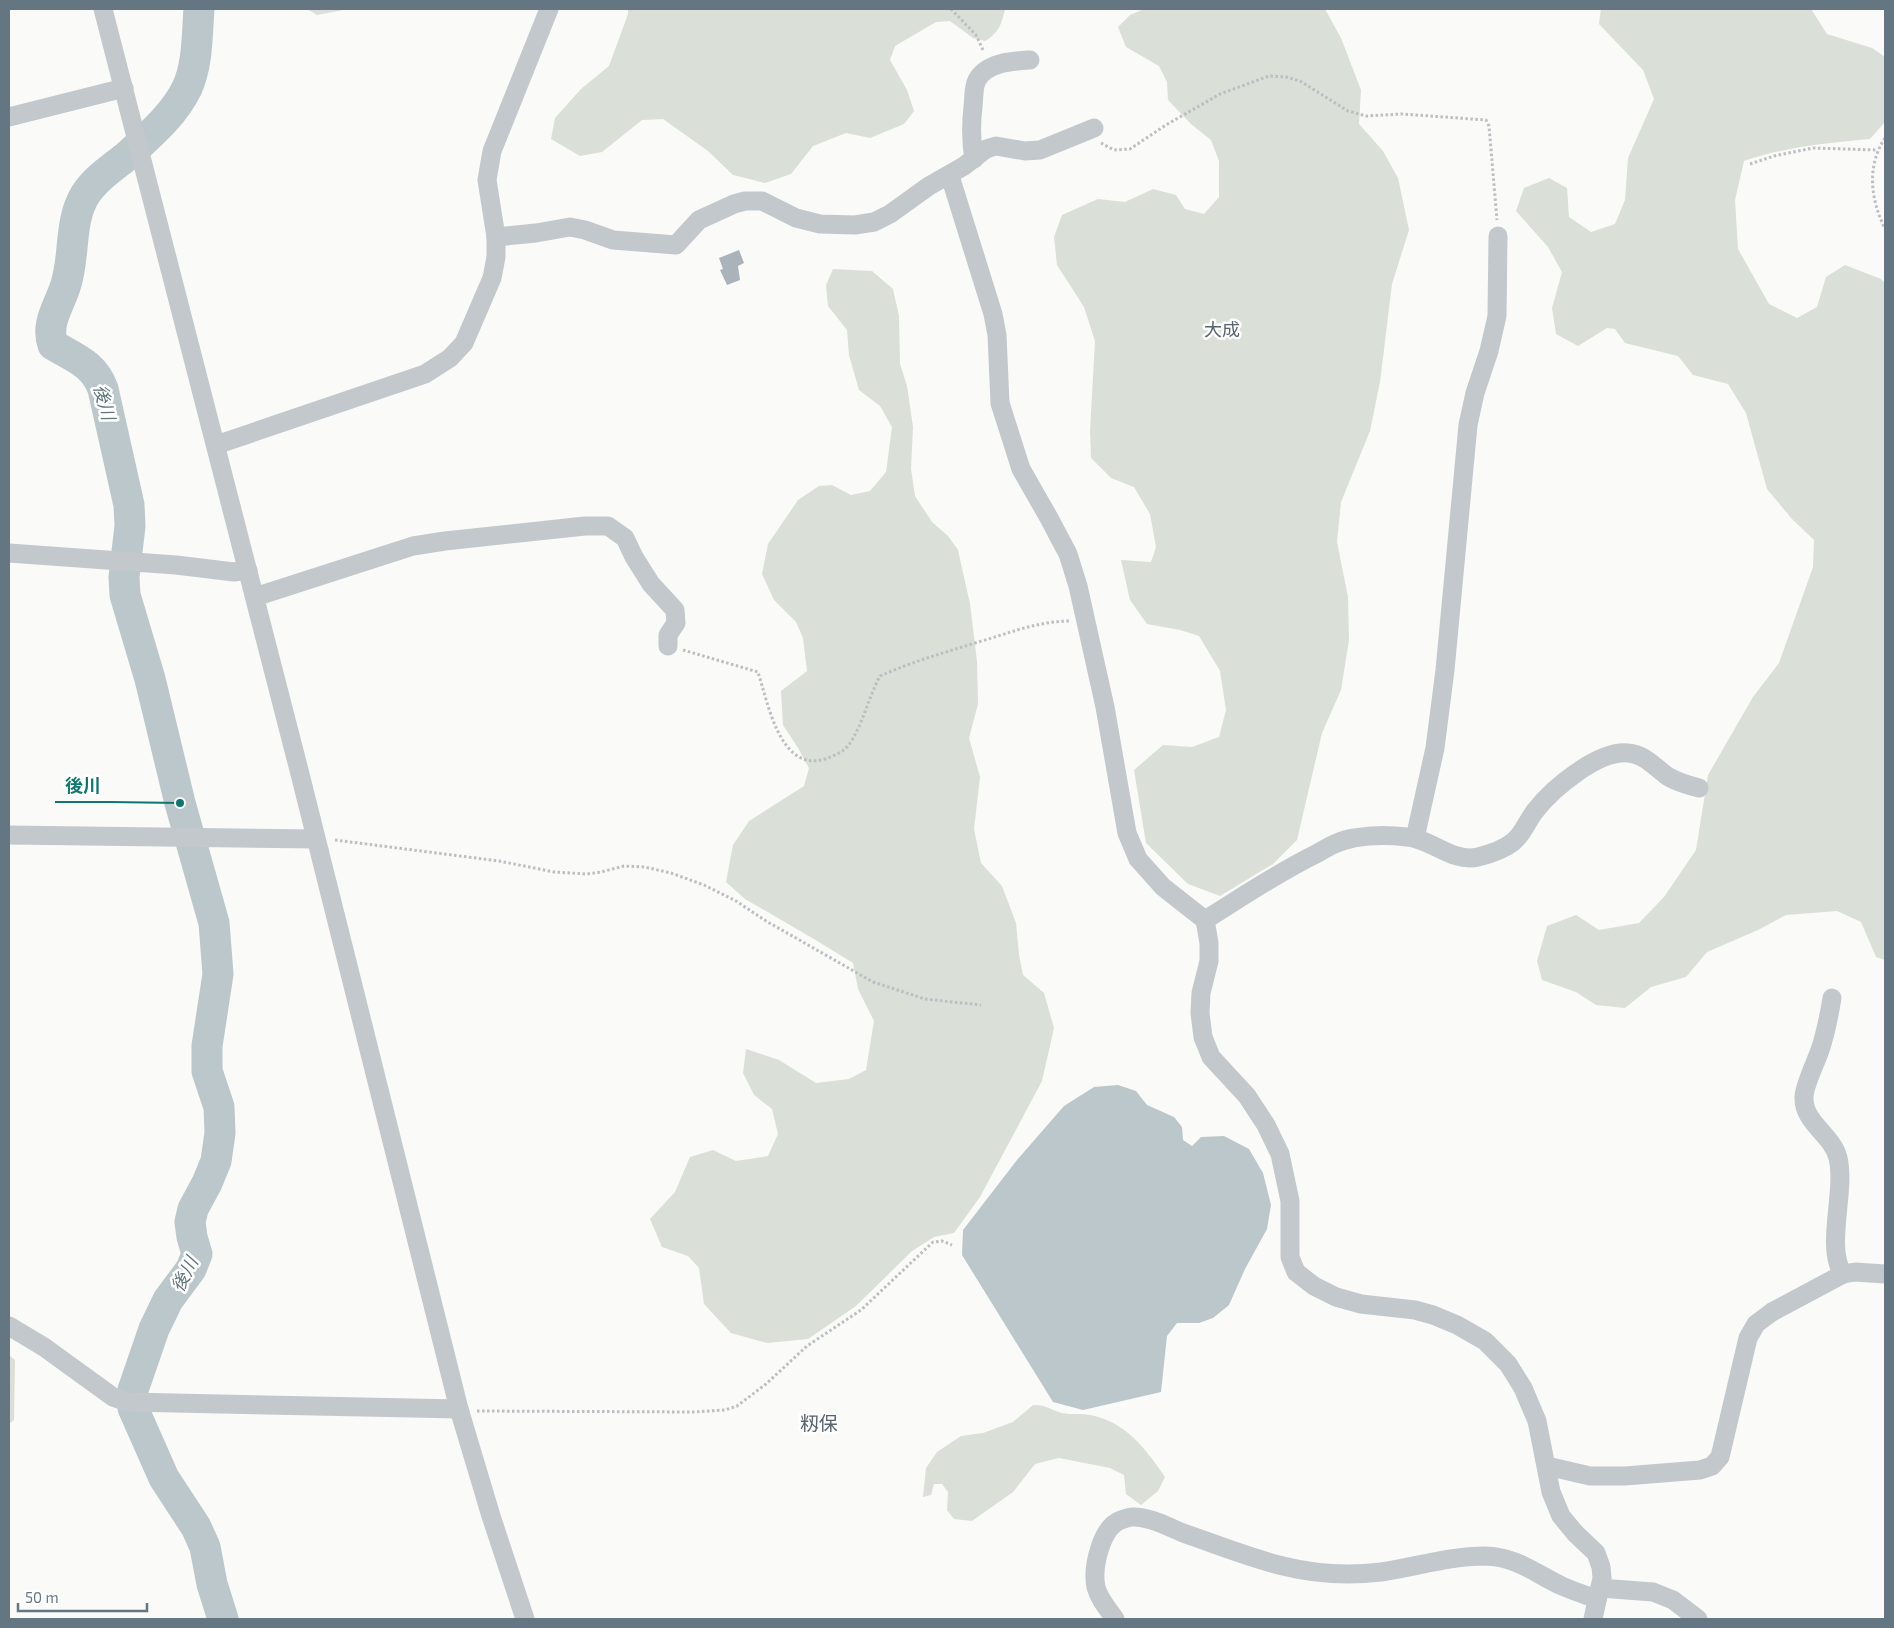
<svg xmlns="http://www.w3.org/2000/svg" width="1894" height="1628" viewBox="0 0 1894 1628" font-family="'Exo 2','Noto Sans JP',sans-serif">
<rect width="100%" height="100%" fill="#fafaf8"/>
<g fill="#dadfd7">
<path d="M307 9H349L317 15Z"/>
<path d="M628 9H1005C1002 23 999 33 985 41L973 38 950 21 936 22 895 46 890 60 907 90 914 111 904 124 870 138 846 133 813 146 791 174 765 183 733 175 708 151 663 119 642 120 602 152 580 156 551 139 555 118 581 89 609 66 628 14Z"/>
<path d="M1144 9H1325L1341 38 1361 90 1359 124 1383 151 1398 178 1409 230 1392 284 1380 382 1370 431 1341 502 1337 542 1348 597 1349 640 1341 690 1322 733 1297 840 1273 864 1220 896 1188 884 1146 843 1134 770 1163 745 1192 747 1219 737 1226 710 1220 671 1199 636 1180 630 1147 624 1130 600 1121 560 1151 562 1156 547 1150 514 1134 487 1111 478 1091 458 1090 431 1095 341 1084 307 1057 265 1054 237 1062 215 1098 199 1125 202 1153 189 1176 195 1185 209 1204 214 1219 197V161L1211 140 1191 124 1168 100 1167 82 1159 66 1126 47 1118 27 1130 15Z"/>
<path d="M1601 9H1811L1827 34 1872 48 1885 57V122L1870 139C1828 143 1784 147 1744 161L1735 200 1738 249 1769 304 1797 318 1817 307 1826 277 1845 265 1881 279 1885 283V960L1876 957 1861 922 1837 911 1786 915 1758 930 1707 952 1686 977 1651 987 1625 1008 1596 1005 1576 992 1542 980 1537 961 1547 926 1576 915 1599 930 1639 923 1664 897 1696 850 1708 775 1753 697 1779 663 1813 567 1814 540 1792 519 1767 489 1746 413 1728 384 1693 375 1678 356 1625 343 1615 329 1607 328 1578 346 1556 334 1552 308 1562 272 1548 247 1516 211 1524 188 1549 178 1567 188 1569 217 1591 232 1615 224 1625 200 1628 158 1654 99 1643 70 1599 24Z"/>
<path d="M833 269 872 271 893 289 899 316 900 364 907 386 913 427 911 469 915 496 932 522 948 536 958 550 970 604 977 661 978 704 969 738 980 777 974 829 981 863 1002 886 1016 923 1019 955 1023 975 1044 993 1054 1028 1042 1081 980 1197 954 1233 934 1237 912 1251 856 1306 808 1339 767 1343 731 1333 704 1304 699 1268 688 1256 662 1247 650 1219 675 1192 690 1157 713 1150 736 1161 768 1156 778 1134 772 1109 754 1095 743 1073 746 1049 779 1060 816 1083 849 1079 866 1070 874 1021 858 989 853 963 814 939 745 899 726 882 733 845 749 821 804 786 809 768 798 748 783 725 781 691 807 671 803 638 796 622 774 600 762 574 768 544 798 500 819 486 832 485 851 495 870 491 886 472 892 427 880 406 859 390 849 355 847 330 828 306 826 285Z"/>
<path d="M9 1355 15 1360 14 1420 9 1424Z"/>
<path d="M1033 1405C1047 1405 1051 1410 1062 1413 1071 1415 1081 1413 1090 1415 1126 1422 1145 1448 1165 1477L1158 1491 1141 1505 1126 1494 1124 1475 1110 1468 1059 1458 1035 1464 1013 1492 972 1521 954 1519 947 1510 948 1492 942 1484H934L931 1495 923 1497 926 1468 937 1452 961 1436 983 1433 1013 1422Z"/>
</g>
<path fill="#bbc7cb" d="M1118 1085 1136 1091 1147 1105 1174 1117 1182 1127 1183 1140 1192 1146 1201 1137 1224 1136 1249 1149 1263 1173 1271 1205 1267 1229 1245 1269 1229 1305 1213 1318 1199 1323H1177L1167 1336 1161 1392 1083 1410 1053 1402 962 1255 963 1230 1017 1160 1064 1106 1094 1087Z"/>
<g fill="none" stroke-linecap="round" stroke-linejoin="round">
<path stroke="#bbc7cb" stroke-width="31" d="M199 9C197 34 198 64 187 88 174 115 149 136 127 156 112 168 95 179 85 195 69 221 75 256 66 284 60 305 45 323 53 345 75 358 94 364 103 389L129 505 130 526 124 577 125 595 150 679 180 803 214 923 218 974 207 1046V1071L219 1107 220 1133 216 1161 207 1183 193 1209 190 1222 192 1237 197 1254 191 1269 168 1300 154 1329 133 1390V1408L164 1478 196 1527 205 1547 212 1584 223 1619"/>
</g>
<path fill="#aab3b9" d="M739 250 744 263 738 266 740 280 727 285 720 270 723 269 719 258Z"/>
<g fill="none" stroke-linecap="round" stroke-linejoin="round">
<g stroke="#bbbfc2" stroke-width="3" stroke-dasharray="2.5 2.5" stroke-linecap="butt">
<path d="M951 9 976 35 984 52"/>
<path d="M1885 138C1866 167 1871 200 1885 229"/>
<path d="M1101 143 1114 150 1130 149 1166 125 1220 94 1269 76 1286 77 1300 81 1348 111 1366 116 1402 114 1486 120 1489 126 1497 220"/>
<path d="M1750 164 1774 156 1813 148 1877 150"/>
<path d="M683 650 758 672C768 703 780 773 825 759 833 756 842 753 848 746 863 725 868 698 880 676 911 662 943 653 975 643 1007 634 1037 621 1070 621"/>
<path d="M335 840 499 861 554 872 587 874 601 872 624 866 645 867 671 873 704 885 736 901 766 921 873 982 925 999 981 1005"/>
<path d="M477 1411 694 1412 725 1410 737 1406 766 1384 807 1346 861 1310 933 1242 942 1241 952 1245"/>
</g>
<g stroke="#c3c8cc" stroke-width="19">
<path d="M103 9 300 774 459 1409 491 1516 525 1619"/>
<path d="M9 117 124 88"/>
<path d="M974 159C971 142 971 124 973 107 974 99 973 88 977 80 987 62 1013 61 1030 60"/>
<path d="M950 176 993 314 997 335 1000 403 1021 469 1049 518 1068 554 1078 586 1105 707 1127 833 1138 859 1163 887 1205 920 1209 943V961L1201 993 1200 1013 1203 1037 1211 1057 1247 1096 1266 1125 1280 1154 1290 1201V1257L1296 1272 1314 1286 1336 1297 1361 1304 1415 1310 1433 1315 1457 1325 1485 1341 1508 1364 1523 1388 1537 1421 1551 1492 1561 1516 1575 1533 1596 1553 1601 1567 1602 1578 1593 1619"/>
<path d="M496 237 536 233 570 227 585 230 613 240 676 245 699 220 734 204 745 201H762L796 218 820 224 855 225 874 222 890 214 929 186 964 166 986 149 996 146 1025 151 1040 150 1094 128"/>
<path d="M216 445 425 374 450 358 464 343 492 278 496 257V237L487 180 492 151 549 9"/>
<path d="M9 553 176 565 234 572 248 570"/>
<path d="M255 597 413 546 445 541 585 526H608L625 538 634 557 651 584 675 610 676 623 668 635V646"/>
<path d="M9 835 315 839"/>
<path d="M1415 838 1435 748 1445 670 1468 425 1475 393 1489 351 1497 316 1498 236"/>
<path d="M1205 920C1242 897 1277 873 1316 854 1328 847 1340 840 1354 838 1371 835 1390 835 1407 837 1432 839 1452 863 1478 857 1490 854 1503 850 1513 842 1523 834 1527 821 1535 811 1552 789 1598 750 1628 753 1644 754 1655 767 1667 776 1677 782 1687 785 1699 788"/>
<path d="M1832 998C1829 1016 1826 1033 1820 1050 1816 1062 1804 1086 1804 1097 1803 1123 1832 1134 1838 1158 1846 1192 1825 1247 1843 1274"/>
<path d="M9 1326 44 1347 113 1397 127 1402 459 1409"/>
<path d="M1547 1466 1590 1476H1625L1700 1470 1712 1466 1720 1457 1748 1338 1756 1324 1772 1312 1843 1274 1855 1272 1885 1274"/>
<path d="M1600 1588 1653 1592 1673 1600 1698 1619"/>
<path d="M1115 1619C1108 1609 1099 1599 1096 1587 1092 1568 1101 1527 1121 1520 1124 1519 1129 1517 1132 1517 1149 1516 1170 1528 1186 1534 1218 1545 1250 1558 1283 1566 1315 1574 1347 1576 1381 1572 1416 1567 1449 1556 1485 1556 1518 1557 1534 1573 1562 1586 1573 1591 1585 1595 1597 1599"/>
</g>
</g>
<g text-anchor="middle" dominant-baseline="central" stroke-width="5" stroke-linejoin="round" paint-order="stroke">
<g font-size="18" fill="#57646e" stroke="#fff">
<text x="1222" y="329">大成</text>
</g>
<g font-size="18" font-style="italic" fill="#60757c" stroke="#fff">
<text transform="translate(105 402) rotate(75)">後川</text>
<text transform="translate(184 1274) rotate(-63)">後川</text>
</g>
<g font-size="19" fill="#57646e" stroke="#fff">
<text x="819" y="1422">籾保</text>
</g>
</g>
<path fill="none" stroke="#0f766e" stroke-width="2" d="M180 803L111 802H55"/>
<circle fill="#0f766e" stroke="#fff" stroke-width="2" cx="180" cy="803" r="5"/>
<g font-size="18" text-anchor="middle" font-weight="bold" fill="#0f766e" stroke="#fff" stroke-width="5" stroke-linejoin="round" paint-order="stroke">
<text x="83" y="792">後川</text>
</g>
<rect width="1894" height="1628" fill="none" stroke="#657683" stroke-width="20"/>
<path d="M18 1603v8h129v-8" fill="none" stroke="#657683" stroke-width="2.5"/>
<text x="25" y="1603" font-size="15" fill="#657683" stroke="#ffffff" stroke-width="4" paint-order="stroke">50 m</text>
</svg>
